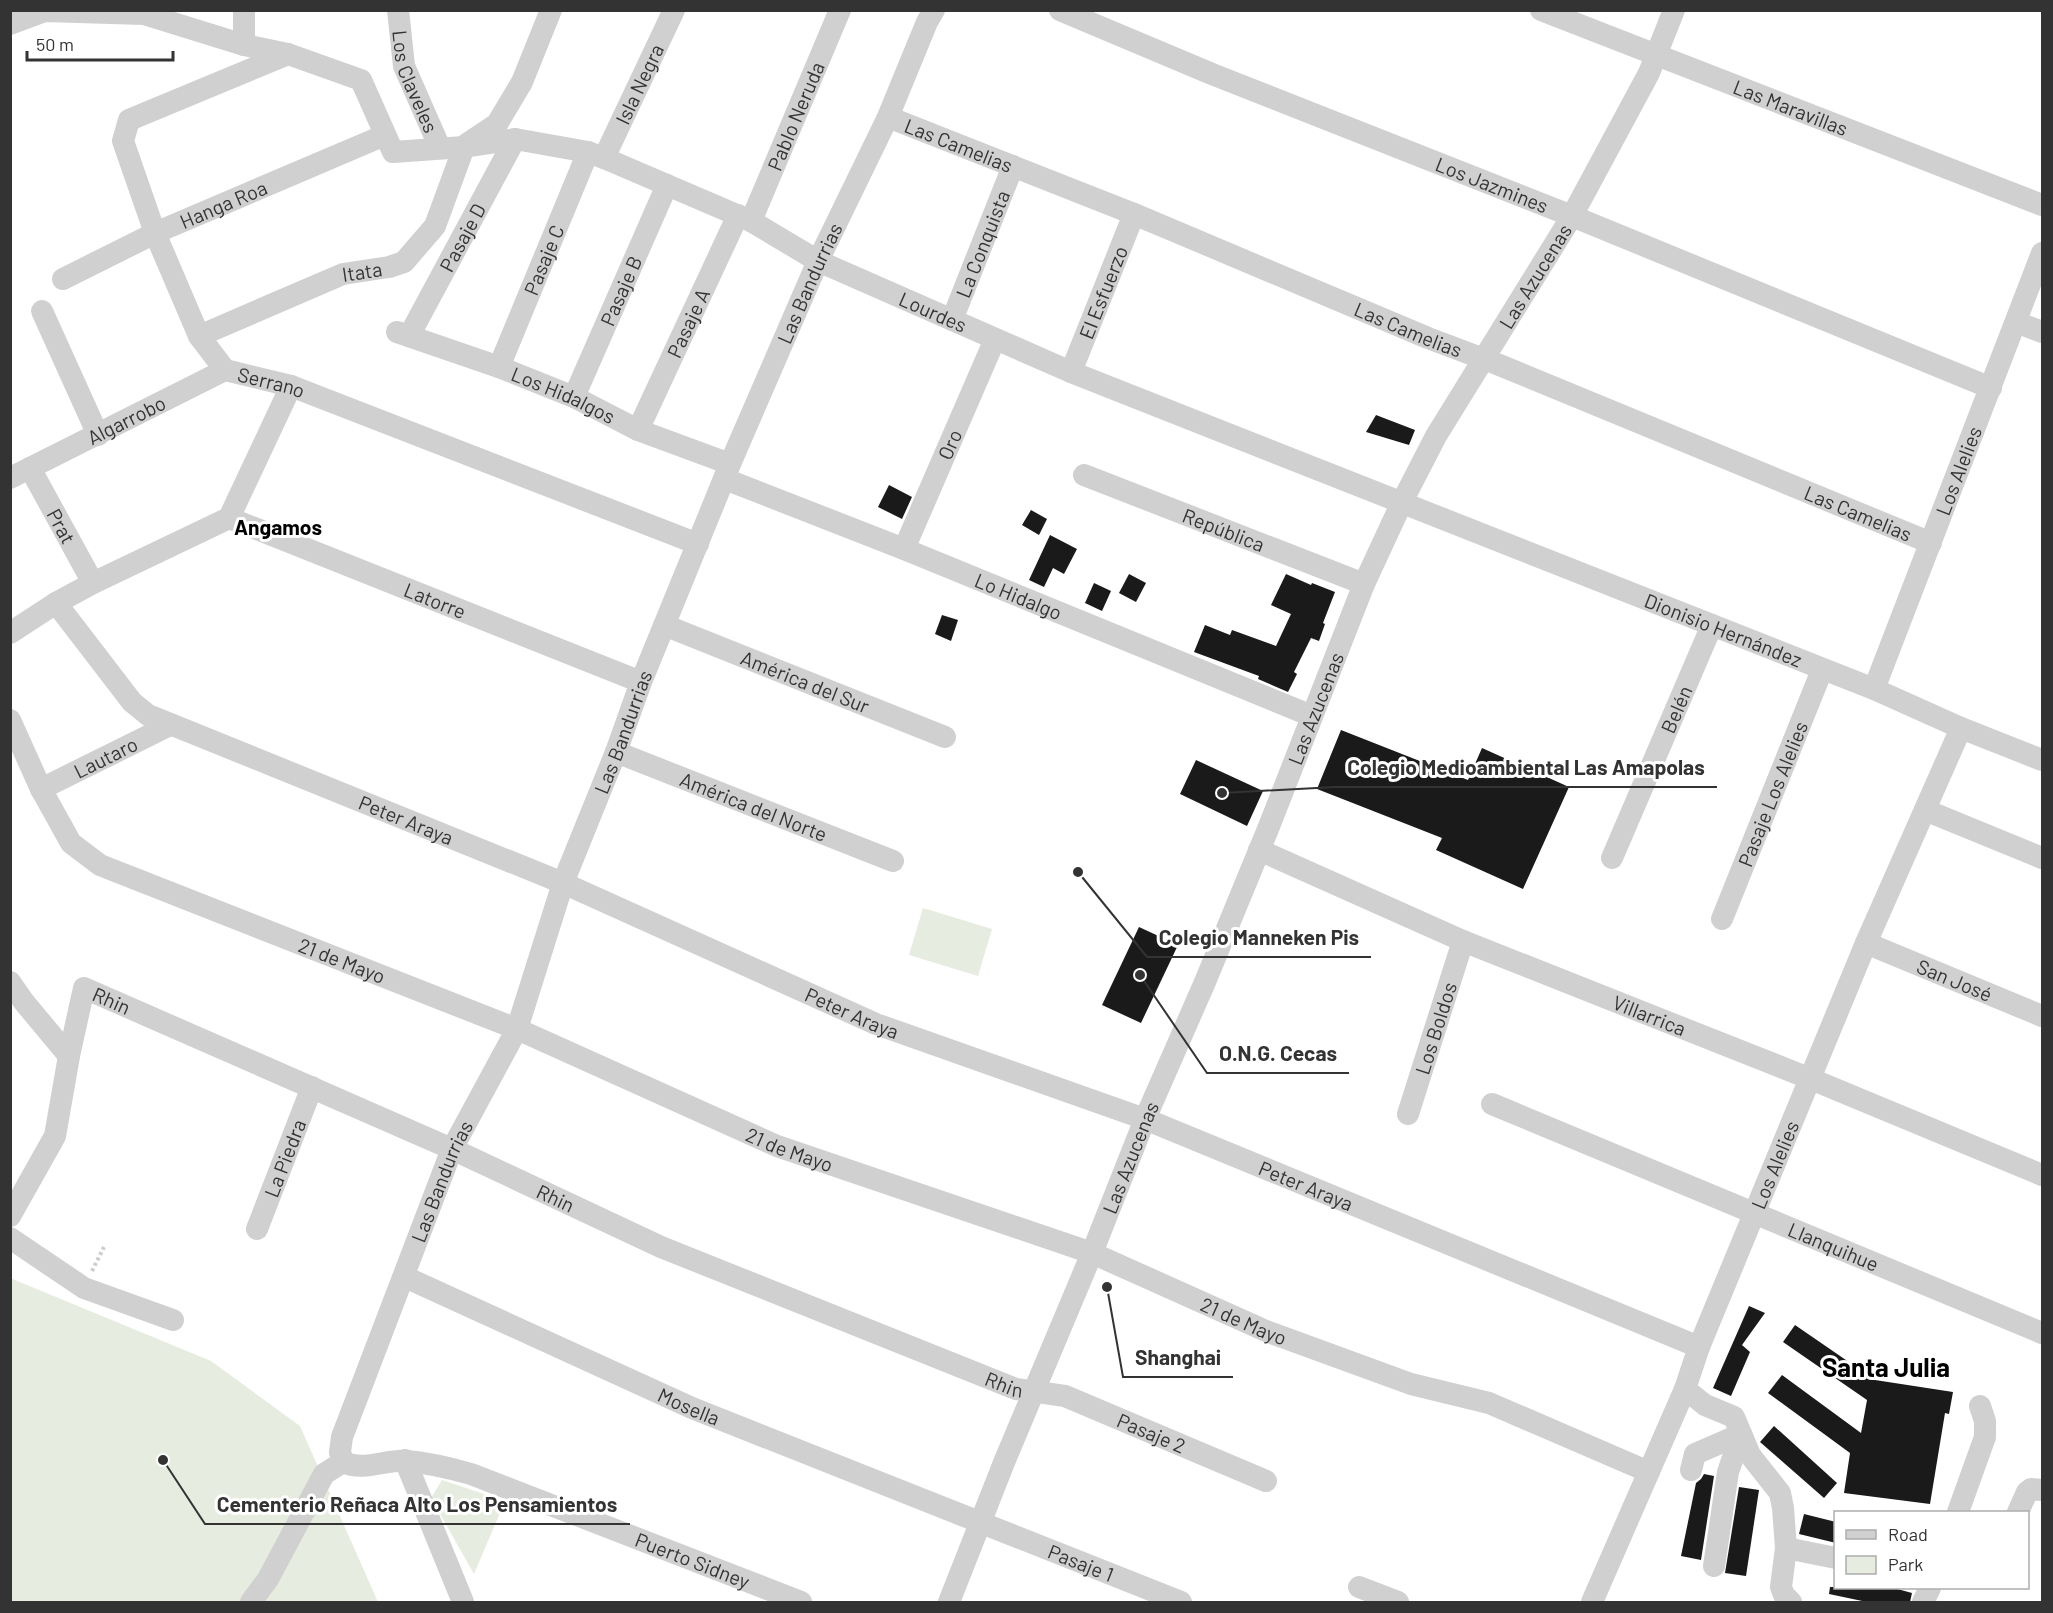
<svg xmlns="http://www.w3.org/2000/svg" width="2053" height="1613" viewBox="0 0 2053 1613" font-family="Barlow,sans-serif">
<rect width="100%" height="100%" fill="#fff"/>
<g fill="#e6ecdf">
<path d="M923 908 992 929 978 976 909 955Z"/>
<path d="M10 1278 211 1361 300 1426 378 1602H11Z"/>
<path d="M442 1480 505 1501 474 1574 431 1498Z"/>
</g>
<g fill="#1a1a1a">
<path d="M1376 415 1415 430 1409 445 1366 432Z"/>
<path d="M889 485 912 497 902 519 878 507Z"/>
<path d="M1031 510 1047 519 1039 535 1022 525Z"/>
<path d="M1050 535 1077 549 1064 574 1053 568 1044 587 1029 580Z"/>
<path d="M1129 574 1146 583 1136 602 1119 593Z"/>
<path d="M1286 574 1311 585 1312 583 1335 592 1323 623 1325 624 1319 641 1311 638 1294 672 1297 674 1288 692 1258 679 1259 676 1194 652 1205 625 1230 635 1232 630 1276 646 1291 614 1271 605Z"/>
<path d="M1094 583 1111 591 1102 611 1085 603Z"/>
<path d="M942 615 958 620 951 641 935 634Z"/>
<path d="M1341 730 1468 780 1482 748 1569 787 1523 889 1436 850 1442 838 1317 789Z"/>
<path d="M1196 760 1263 791 1247 826 1180 794Z"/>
<path d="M1139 927 1178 945 1141 1023 1102 1005Z"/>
<path d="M1749 1306 1765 1313 1742 1345 1750 1352 1731 1396 1713 1388Z"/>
<path d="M1795 1325 1875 1380 1953 1392 1949 1414 1945 1413 1930 1504 1844 1493 1850 1453 1768 1393 1782 1375 1861 1433 1867 1400 1783 1342Z"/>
<path d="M1774 1426 1837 1483 1824 1498 1760 1442Z"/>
<path d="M1704 1474 1714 1476 1701 1560 1681 1556 1696 1483 1701 1479Z"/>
<path d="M1739 1487 1759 1490 1746 1576 1725 1573Z"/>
<path d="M1804 1514 1836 1522V1543L1799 1534Z"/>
<path d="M1830 1587H1890L1912 1593 1910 1602H1867L1829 1594Z"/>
</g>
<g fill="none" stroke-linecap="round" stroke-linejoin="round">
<path stroke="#cdcdcd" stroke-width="4" stroke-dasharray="3 3" stroke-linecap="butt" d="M92 1271 104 1247"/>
<g stroke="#d0d0d0" stroke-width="22">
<path d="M244 10V45"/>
<path id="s1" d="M398 10 404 66 440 148"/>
<path id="s2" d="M1060 10 1212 74 1572 216 1991 388"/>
<path id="s3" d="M1541 10 2042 205"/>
<path id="s4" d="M10 24 45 11 144 14 244 45 288 54 361 80 393 152 464 147 515 139 588 152 604 158 751 221 818 261 1071 372 1874 689 1961 728 2042 760"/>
<path id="s5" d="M288 54 129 120 123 141 155 233 199 336 225 370 291 386 698 544"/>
<path id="s6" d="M888 117 1134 214 1428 338 1497 364 1931 543"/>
<path d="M467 144 497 124 522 82 551 10"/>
<path id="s7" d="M604 158 674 10"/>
<path id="s8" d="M751 221 840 10"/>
<path id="s9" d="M63 279 155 233 385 135"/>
<path d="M42 311 98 435"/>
<path id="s10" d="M952 320 1013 166"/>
<path d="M2016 322 2042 332"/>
<path id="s11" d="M397 332 499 367 574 397 638 430 730 464"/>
<path id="s12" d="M199 336 343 274 389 267 404 262 435 226 464 147"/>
<path id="s13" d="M409 336 515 139"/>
<path id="s14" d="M499 367 588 152"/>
<path id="s15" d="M1071 372 1134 214"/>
<path id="s16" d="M574 397 667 185"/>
<path id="s17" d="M638 430 738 215"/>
<path id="s18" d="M30 468 93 583"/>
<path id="s19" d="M1084 475 1364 584"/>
<path id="s20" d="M10 478 225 370"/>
<path id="s21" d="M725 479 904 549 1312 716"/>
<path id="s22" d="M229 518 641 682"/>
<path id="s23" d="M904 549 995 339"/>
<path id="s24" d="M56 603 132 702 148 715 563 883 876 1024 1145 1119 1699 1347"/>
<path id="s25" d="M664 625 945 737"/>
<path d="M10 633 56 603 93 583 229 518 291 386"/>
<path id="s26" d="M1874 689 2042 253"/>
<path id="s27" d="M10 720 41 789 71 843 100 865 517 1029 777 1146 1092 1253 1266 1331 1411 1384 1489 1403 1649 1472"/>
<path id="s28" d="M616 752 893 861"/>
<path id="s29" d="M41 789 170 725"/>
<path d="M1925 810 2042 858"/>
<path id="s30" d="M1259 850 1463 941 1811 1079 2042 1175"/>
<path id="s31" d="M1612 858 1712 625"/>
<path id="s32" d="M1722 919 1822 670"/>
<path id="s33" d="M1866 943 2042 1016"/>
<path d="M10 982 24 1002 69 1056"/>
<path id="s34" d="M1492 1104 2042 1333"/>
<path id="s35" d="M1408 1114 1463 941"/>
<path id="s36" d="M10 1216 55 1136 69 1056 84 988 452 1149 661 1247 1016 1389 1065 1396 1266 1481"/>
<path id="s37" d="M257 1229 312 1087"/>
<path d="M10 1238 84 1288 173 1320"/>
<path id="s38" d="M405 1277 692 1408 1181 1602"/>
<path d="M1685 1389 1705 1405 1734 1417 1750 1455 1780 1493 1783 1508 1786 1548 1781 1587 1784 1595 1791 1602"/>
<path d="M405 1460 463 1602"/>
<path id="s39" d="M343 1462 340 1452 342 1437 452 1149 517 1029 563 883 616 752 641 682 730 464 818 261 888 117 927 22 934 10"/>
<path id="s40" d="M343 1462C364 1472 386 1459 407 1461 429 1463 450 1468 471 1474L801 1602"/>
<path d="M1691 1470 1695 1454 1741 1434 1728 1472 1714 1566"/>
<path d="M1958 1512 1985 1437V1421L1980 1406"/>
<path d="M2018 1512 2027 1492 2031 1489 2042 1490"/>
<path d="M1786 1548 1836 1558"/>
<path d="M1359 1587 1398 1602"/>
<path d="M251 1602 268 1579 324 1474 343 1462"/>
<path id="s41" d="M949 1602 1005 1460 1092 1253 1145 1119 1205 982 1268 829 1364 584 1402 502 1436 436 1572 216 1649 73 1674 10"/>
<path id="s42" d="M1592 1602 1685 1389 1699 1347 1866 943 1961 728"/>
<path d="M1923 1602 1930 1588"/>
</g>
</g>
<g text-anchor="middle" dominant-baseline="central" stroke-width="6" stroke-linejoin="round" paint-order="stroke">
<g font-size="20" fill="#333" stroke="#fff">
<text stroke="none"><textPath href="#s1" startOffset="74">Los Claveles</textPath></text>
<text stroke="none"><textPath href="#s7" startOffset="82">Isla Negra</textPath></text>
<text stroke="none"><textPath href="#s3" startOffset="268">Las Maravillas</textPath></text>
<text stroke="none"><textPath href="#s8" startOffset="114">Pablo Neruda</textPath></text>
<text stroke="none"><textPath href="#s6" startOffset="76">Las Camelias</textPath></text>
<text stroke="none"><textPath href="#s2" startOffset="466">Los Jazmines</textPath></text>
<text stroke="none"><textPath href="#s9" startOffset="177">Hanga Roa</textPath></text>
<text stroke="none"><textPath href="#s13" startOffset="112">Pasaje D</textPath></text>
<text stroke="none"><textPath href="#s10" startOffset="82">La Conquista</textPath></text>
<text stroke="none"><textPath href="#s14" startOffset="116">Pasaje C</textPath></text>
<text stroke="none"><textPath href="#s12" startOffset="176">Itata</textPath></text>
<text stroke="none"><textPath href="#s41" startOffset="1452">Las Azucenas</textPath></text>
<text stroke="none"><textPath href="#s39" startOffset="1272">Las Bandurrias</textPath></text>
<text stroke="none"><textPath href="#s16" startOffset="116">Pasaje B</textPath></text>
<text stroke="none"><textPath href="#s15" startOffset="86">El Esfuerzo</textPath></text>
<text stroke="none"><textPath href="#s4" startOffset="1020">Lourdes</textPath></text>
<text stroke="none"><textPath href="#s17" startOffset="118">Pasaje A</textPath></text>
<text stroke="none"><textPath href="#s6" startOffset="562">Las Camelias</textPath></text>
<text stroke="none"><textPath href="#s5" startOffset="494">Serrano</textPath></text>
<text stroke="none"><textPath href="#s11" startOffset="178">Los Hidalgos</textPath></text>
<text stroke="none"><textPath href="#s20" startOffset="130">Algarrobo</textPath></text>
<text stroke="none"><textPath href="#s23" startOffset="114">Oro</textPath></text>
<text stroke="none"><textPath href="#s26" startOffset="234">Los Alelies</textPath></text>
<text stroke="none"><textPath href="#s6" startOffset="1048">Las Camelias</textPath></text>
<text stroke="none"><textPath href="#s18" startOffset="66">Prat</textPath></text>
<text stroke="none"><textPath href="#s19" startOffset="150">República</textPath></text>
<text stroke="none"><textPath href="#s21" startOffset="316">Lo Hidalgo</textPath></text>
<text stroke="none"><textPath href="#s22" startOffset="222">Latorre</textPath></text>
<text stroke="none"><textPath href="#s4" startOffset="1872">Dionisio Hernández</textPath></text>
<text stroke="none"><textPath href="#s25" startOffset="152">América del Sur</textPath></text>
<text stroke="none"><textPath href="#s41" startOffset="966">Las Azucenas</textPath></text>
<text stroke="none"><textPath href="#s31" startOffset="162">Belén</textPath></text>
<text stroke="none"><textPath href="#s39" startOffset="786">Las Bandurrias</textPath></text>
<text stroke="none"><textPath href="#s29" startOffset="72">Lautaro</textPath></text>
<text stroke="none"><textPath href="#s32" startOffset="135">Pasaje Los Alelies</textPath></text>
<text stroke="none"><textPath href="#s28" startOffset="148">América del Norte</textPath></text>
<text stroke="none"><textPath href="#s24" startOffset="424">Peter Araya</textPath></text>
<text stroke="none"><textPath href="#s27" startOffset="434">21 de Mayo</textPath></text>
<text stroke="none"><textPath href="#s33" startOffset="96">San José</textPath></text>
<text stroke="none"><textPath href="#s36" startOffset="273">Rhin</textPath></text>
<text stroke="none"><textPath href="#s24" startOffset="910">Peter Araya</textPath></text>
<text stroke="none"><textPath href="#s30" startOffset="424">Villarrica</textPath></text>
<text stroke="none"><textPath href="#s35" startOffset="90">Los Boldos</textPath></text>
<text stroke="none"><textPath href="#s27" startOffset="920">21 de Mayo</textPath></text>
<text stroke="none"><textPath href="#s37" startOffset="76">La Piedra</textPath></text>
<text stroke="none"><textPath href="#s41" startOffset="480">Las Azucenas</textPath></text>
<text stroke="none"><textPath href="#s42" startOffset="474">Los Alelies</textPath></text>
<text stroke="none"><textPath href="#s39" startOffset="300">Las Bandurrias</textPath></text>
<text stroke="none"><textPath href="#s24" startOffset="1396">Peter Araya</textPath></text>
<text stroke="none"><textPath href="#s36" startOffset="759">Rhin</textPath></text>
<text stroke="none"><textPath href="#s34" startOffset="370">Llanquihue</textPath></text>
<text stroke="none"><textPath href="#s27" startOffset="1406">21 de Mayo</textPath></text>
<text stroke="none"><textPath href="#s36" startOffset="1245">Rhin</textPath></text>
<text stroke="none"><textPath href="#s38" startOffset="312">Mosella</textPath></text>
<text stroke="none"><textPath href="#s36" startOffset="1401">Pasaje 2</textPath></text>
<text stroke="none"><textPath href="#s40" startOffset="368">Puerto Sidney</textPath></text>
<text stroke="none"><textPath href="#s38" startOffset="734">Pasaje 1</textPath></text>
</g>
<g font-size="21" font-weight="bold" fill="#000" stroke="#fff">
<text x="278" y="526">Angamos</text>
</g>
<g font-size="26" font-weight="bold" fill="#000" stroke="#fff">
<text x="1886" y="1366">Santa Julia</text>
</g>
</g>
<path fill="none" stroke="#333" stroke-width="2" d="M1222 793L1335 787H1717M1078 872L1147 957H1371M1140 975L1207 1073H1349M1107 1287L1123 1377H1233M163 1460L205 1524H630"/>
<g fill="#333" stroke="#fff" stroke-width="2">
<circle cx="1222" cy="793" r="6"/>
<circle cx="1078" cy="872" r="6"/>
<circle cx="1140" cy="975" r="6"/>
<circle cx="1107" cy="1287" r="6"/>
<circle cx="163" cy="1460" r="6"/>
</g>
<g font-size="21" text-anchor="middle" font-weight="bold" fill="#333" stroke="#fff" stroke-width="6" stroke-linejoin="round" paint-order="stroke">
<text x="1526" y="775">Colegio Medioambiental Las Amapolas</text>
<text x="1259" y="945">Colegio Manneken Pis</text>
<text x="1278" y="1061">O.N.G. Cecas</text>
<text x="1178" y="1365">Shanghai</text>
<text x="417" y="1512">Cementerio Reñaca Alto Los Pensamientos</text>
</g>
<rect width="2053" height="1613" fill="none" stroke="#333333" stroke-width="24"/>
<rect x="1834" y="1511" width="195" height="78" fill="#ffffff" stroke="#adadad" stroke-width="1.5"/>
<rect x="1846" y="1530" width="30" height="9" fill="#d0d0d0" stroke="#adadad" stroke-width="1.5"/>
<text x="1888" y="1541" font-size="18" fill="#333333">Road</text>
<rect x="1846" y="1556" width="30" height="18" fill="#e6ecdf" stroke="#adadad" stroke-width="1.5"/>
<text x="1888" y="1571" font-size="18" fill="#333333">Park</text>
<path d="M27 51v9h146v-9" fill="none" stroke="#333333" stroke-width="3"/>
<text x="36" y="51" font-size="18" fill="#333333" stroke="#ffffff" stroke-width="4.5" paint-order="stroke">50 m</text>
</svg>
